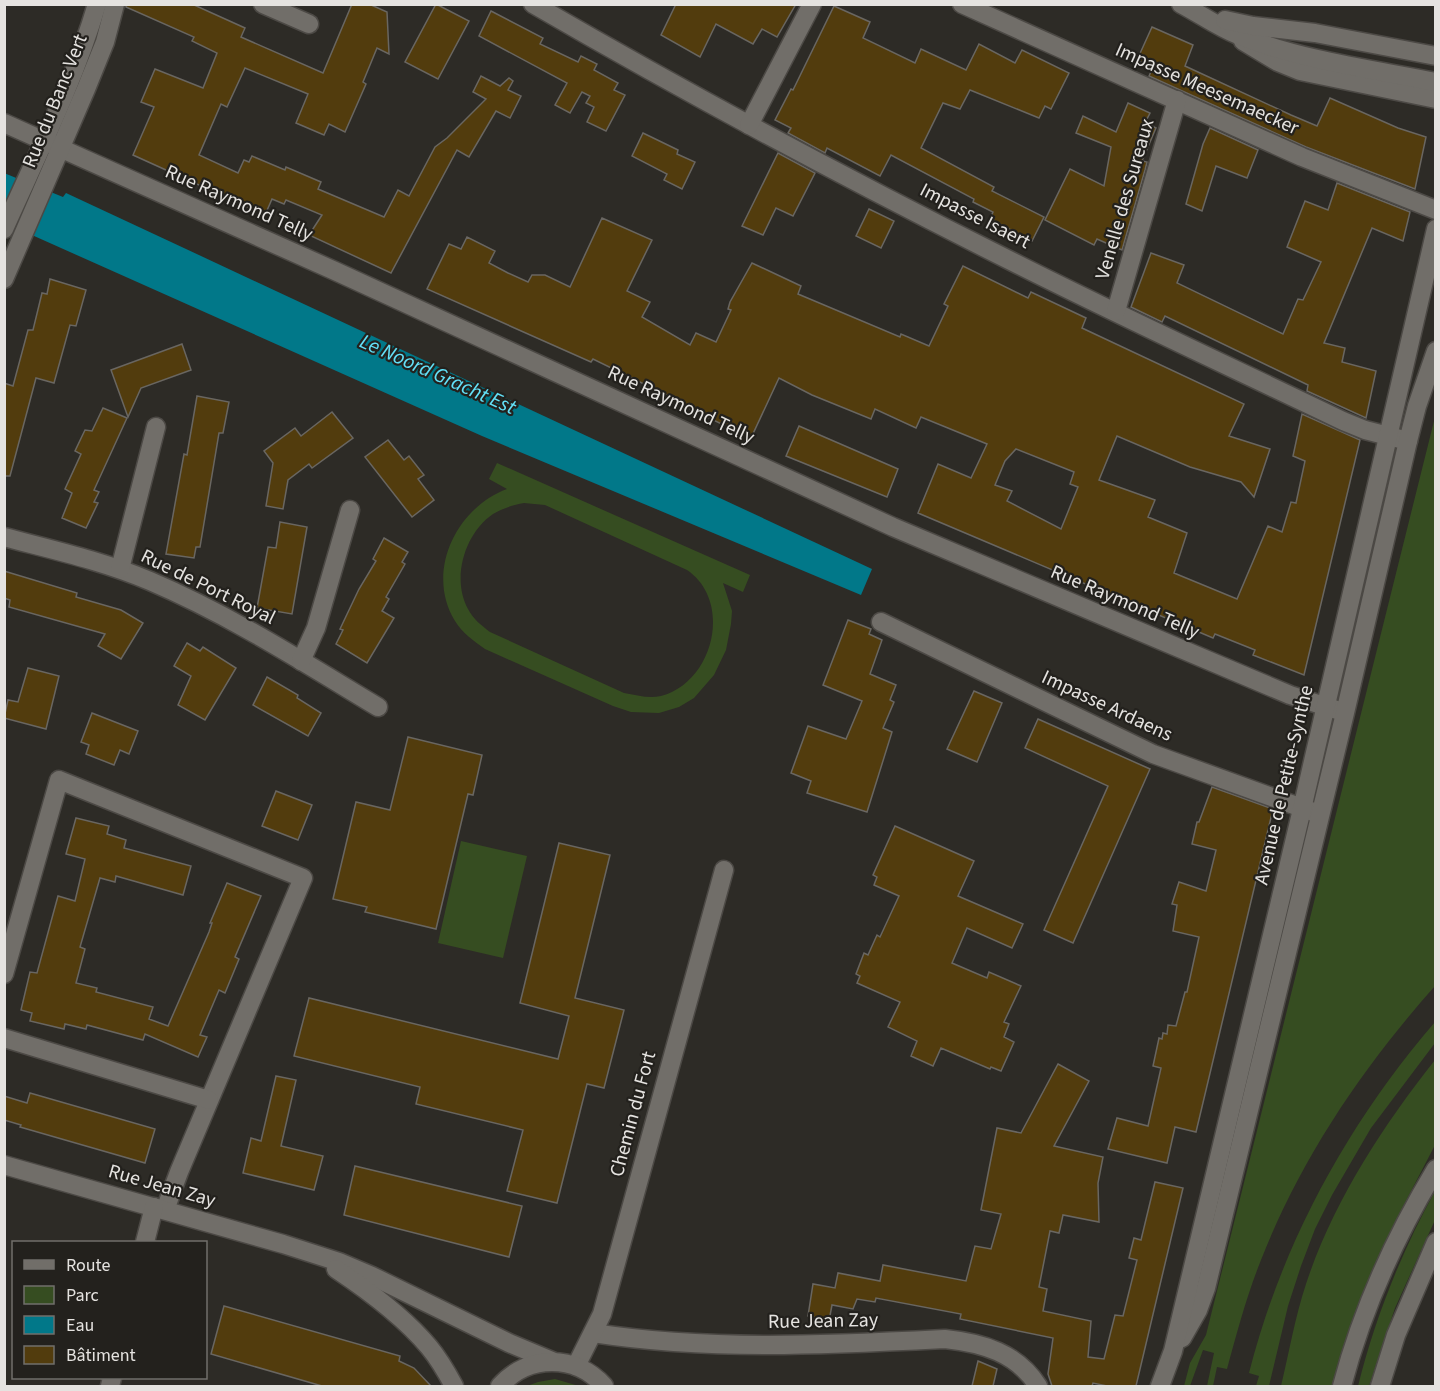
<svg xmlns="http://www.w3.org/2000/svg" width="1440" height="1391" viewBox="0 0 1440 1391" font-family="'Source Sans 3',sans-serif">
<rect width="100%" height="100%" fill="#2d2b26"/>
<g fill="#364d21" fill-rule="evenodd">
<path d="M1435 417V986C1363 1067 1301 1158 1261 1260 1247 1295 1237 1332 1227 1369L1217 1367 1213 1386H1207L1214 1353 1203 1350 1190 1386H1184L1190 1363 1206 1335Z"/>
<path d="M497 463 750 575 743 592 723 583 732 611 731 624 726 650 714 675 694 698 679 707 659 713 631 712 613 706 485 649C474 641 462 633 455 621 425 572 456 508 507 489L489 479ZM524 503 545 505 687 570C733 601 714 682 661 696 649 699 636 695 624 693L490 632C481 625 473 619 468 609 451 578 465 533 493 514 503 508 513 505 524 503Z"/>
<path d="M1361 586 1366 587 1352 649 1346 648Z"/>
<path d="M461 841 527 856 503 958 438 943Z"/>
<path d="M1435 1022V1043L1371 1128 1332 1195 1315 1229 1301 1266 1288 1306 1269 1386H1256L1259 1376 1249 1373C1282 1243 1348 1123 1435 1022Z"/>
<path d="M1435 1060V1145L1396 1220 1376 1265 1337 1386H1281C1289 1353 1295 1317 1306 1284 1333 1202 1382 1127 1435 1060Z"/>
<path d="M1435 1191V1220L1395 1308 1369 1386H1358C1375 1318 1401 1253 1435 1191Z"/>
<path d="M555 1379 579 1386H527L538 1382Z"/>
</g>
<path fill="#017889" d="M4 173 63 197 66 193 872 569 861 595 482 436 5 223Z"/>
<g fill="#523c0d" stroke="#696661" stroke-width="1.5" fill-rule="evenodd">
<path d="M126 4H192L245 28 241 37 323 73 352 4H369L387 12 389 54 377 48 363 82 366 84 345 132 329 124 324 135 296 123 308 94 245 68 227 107 221 104 199 155 238 173 244 160 249 162 252 156 285 170 286 167 321 182 318 189 384 217 398 190 409 196 435 147 447 138 486 99 473 92 481 76 500 86 509 78 513 81 508 90 521 96 510 118 496 111 469 157 457 150 391 273 309 235 322 215 286 200 284 204 272 199 265 215 133 155 154 107 141 102 155 69 203 88 217 53 192 41 194 37 126 7Z"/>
<path d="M436 4 469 21 438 79 405 62Z"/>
<path d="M676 4H796L777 37 762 29 753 44 716 24 700 57 661 35Z"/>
<path d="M834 6 870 22 863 38 915 63 921 49 966 70 979 44 1015 63 1022 50 1069 73 1051 109 1045 106 1039 118 970 90 960 109 943 103 921 148 994 187 992 191 1044 217 1032 241 990 219 993 212 973 202 974 199 891 155 880 176 827 148 825 153 788 133 791 128 775 120 791 89 793 90Z"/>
<path d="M491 11 543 38 540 44 578 62 581 56 597 64 594 70 618 83 614 90 625 95 606 131 587 122 594 107 586 103 590 96 582 92 570 113 555 105 567 83 479 36Z"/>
<path d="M1152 27 1193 45 1185 66 1291 115 1317 126 1330 98 1398 128 1426 137 1415 189 1306 147 1149 76 1153 67 1137 60Z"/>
<path d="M1128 103 1150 113 1145 123 1156 128 1142 161 1147 162 1145 170 1122 250 1097 239 1094 245 1045 220 1070 169 1104 186 1111 147 1076 133 1083 116 1116 132Z"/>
<path d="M1210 128 1258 150 1247 178 1216 166 1202 211 1186 204 1203 144Z"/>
<path d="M643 133 678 150 677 154 695 162 682 189 664 180 667 174 632 156Z"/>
<path d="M778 153 815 173 793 216 776 208 763 235 742 226Z"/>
<path d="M1337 183 1410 212 1403 241 1372 228 1324 343 1345 348 1342 362 1376 371 1366 418 1307 391 1308 385 1165 316 1162 322 1131 307 1151 253 1184 265 1177 283 1283 334 1298 299 1303 300 1321 262 1287 247 1305 201 1328 210Z"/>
<path d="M869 209 894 221 881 248 856 236Z"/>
<path d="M602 218 652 240 627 291 650 302 642 317 690 345 696 333 716 342 731 310 728 309 730 302 752 263 801 286 798 294 900 337 901 334 929 346 948 306 944 304 963 266 1028 298 1031 292 1086 318 1082 328 1244 404 1229 436 1270 449 1254 497 1241 482 1190 467 1117 436 1099 480 1155 500 1148 517 1187 533 1174 573 1237 599 1268 526 1282 532 1291 502 1296 503 1305 461 1293 456 1302 414 1360 440 1304 675 1253 655 1255 650 1215 634 1213 638 918 513 938 464 971 478 987 444 921 417 916 428 875 409 871 419 812 395 779 378 751 438 690 409 691 407 593 359 591 362 427 289 449 244 461 249 467 237 495 251 489 263 508 273 528 282 532 275H545L570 287ZM1016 449 1074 472 1070 484 1078 487 1061 529 1007 501 1012 491 995 485 1005 461Z"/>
<path d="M50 279 86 290 76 326 70 325 54 383 36 378 10 476H4V383L13 386 28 330H33L42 293 47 294Z"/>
<path d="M182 344 191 370 141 388 128 417 111 370Z"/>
<path d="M197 396 229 402 223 433H219L200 547H196L194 558 166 554 184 454 187 455Z"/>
<path d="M103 408 127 418 94 490 99 492 94 502 98 503 86 528 62 518 72 493 65 489 81 454 75 451 85 430 92 431Z"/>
<path d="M332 412 353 438 312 468 309 464 288 480 283 509 266 506 273 463 264 451 295 428 301 436Z"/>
<path d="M799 426 898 469 887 497 786 456Z"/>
<path d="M388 440 404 460 409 456 424 475 418 479 434 500 412 517 365 457Z"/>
<path d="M280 522 307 527 292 614 257 608 268 547 276 548Z"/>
<path d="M384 538 408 552 402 562 405 564 386 597 389 599 382 611 394 618 367 663 336 644 343 630 340 629 359 589 376 561 373 559Z"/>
<path d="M4 571 77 593 76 597 121 610 143 623 121 659 98 646 105 634 9 607 10 600 4 598Z"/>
<path d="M848 620 871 629 869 634 882 640 870 674 896 685 890 700 894 702 883 728 892 732 867 812 807 793 811 781 791 773 808 726 846 739 862 701 823 685Z"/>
<path d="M187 643 200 651 203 647 236 668 205 720 178 705 191 676 174 666Z"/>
<path d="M28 668 59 676 46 729 4 718 8 700 18 702Z"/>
<path d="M267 677 298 695 297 698 321 713 308 736 253 705Z"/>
<path d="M974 691 1002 703 977 762 947 749Z"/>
<path d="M92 713 138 731 129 754 120 750 114 765 86 754 89 745 81 742Z"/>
<path d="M1038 719 1150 769 1073 943 1044 930 1108 786 1025 748Z"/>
<path d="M408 737 482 755 473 795 468 794 436 929 365 912 367 907 333 899 356 802 390 810Z"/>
<path d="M1212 787 1273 809 1196 1132 1175 1127 1167 1163 1108 1149 1117 1118 1148 1126 1161 1068 1153 1066 1159 1038 1162 1039 1163 1033 1167 1034 1168 1025 1176 1026 1185 992H1187L1199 937 1173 931 1177 905 1172 904 1179 882 1206 891 1216 850 1192 844 1197 822H1199Z"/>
<path d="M276 791 312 805 298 840 262 826Z"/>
<path d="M76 818 109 826 107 834 126 840 124 848 191 866 183 895 116 876 115 882 100 878 80 947 85 949 76 983 97 988 96 992 153 1007 149 1019 168 1026 209 932 212 923H210L227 883 261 896 235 957 239 959 225 993 219 990 200 1035 207 1037 198 1057 145 1034 143 1040 87 1025 86 1029 65 1024 64 1029 30 1021 32 1013 21 1010 30 972 37 973 58 896 75 901 85 859 66 854Z"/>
<path d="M895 826 974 861 958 896 1023 924 1012 948 967 928 952 963 987 978 989 972 1021 986 1004 1022 1009 1024 1004 1037 1014 1042 1001 1071 991 1067 990 1069 941 1048 933 1066 911 1056 917 1041 888 1027 900 1002 857 983 860 976 856 974 864 953 868 955 877 935 880 937 899 896 874 885 877 877 873 875Z"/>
<path d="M559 843 610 855 575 998 624 1010 604 1088 587 1084 557 1203 507 1191 523 1130 416 1104 420 1087 294 1056 309 998 558 1059 569 1016 520 1003Z"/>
<path d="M1058 1064 1089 1081 1054 1146 1103 1157 1098 1183 1099 1222 1063 1215 1059 1233 1050 1231 1039 1287 1047 1289 1043 1311 1091 1321 1088 1357 1104 1359 1115 1315 1123 1316 1137 1260 1129 1258 1134 1238 1141 1240 1155 1182 1183 1188 1136 1386H1107L1093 1383 1092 1386H1052L1048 1374 1053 1338 960 1319 961 1314 876 1298 875 1302 857 1299 853 1309 832 1305 829 1321 808 1316 813 1284 835 1288 838 1273 880 1281 883 1265 966 1281 975 1246 991 1249 1001 1214 981 1210 997 1128 1021 1133Z"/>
<path d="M276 1076 296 1080 281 1146 323 1156 314 1190 243 1173 251 1138 261 1141Z"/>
<path d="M30 1093 155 1129 145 1163 20 1127 21 1125 4 1120V1096L27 1103Z"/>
<path d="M355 1166 522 1206 509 1257 344 1215Z"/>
<path d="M224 1306 400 1356 399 1361 414 1368 431 1386H322L211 1354Z"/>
<path d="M978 1361 997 1369 993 1386H972Z"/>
</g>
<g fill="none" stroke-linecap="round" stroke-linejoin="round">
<defs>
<g id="minor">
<path d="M263 4 309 24"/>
<path d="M533 4C690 95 851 181 1013 262 1122 317 1233 368 1343 421L1365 430 1408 441"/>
<path d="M962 4 1302 157 1436 210"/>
<path d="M4 123 335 271 893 527 1290 695 1340 711"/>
<path d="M749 125 812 4"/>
<path d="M1116 311 1177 100"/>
<path d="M4 537C53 550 103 561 150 581 230 615 303 662 378 707"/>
<path d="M120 569 156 427"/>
<path d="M881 622 1153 754 1316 813"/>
<path d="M301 661 316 628 350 510"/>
<path d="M4 974 59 780 303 878 179 1172 165 1210"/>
<path d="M4 1038 209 1100"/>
<path d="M4 1165 283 1244 339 1262 372 1276 509 1343 552 1361"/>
<path d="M145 1242 154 1207"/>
<path d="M336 1269C369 1291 404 1317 429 1347 439 1359 447 1373 454 1386"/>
<path d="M593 1333C710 1351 827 1345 945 1339 983 1343 1017 1353 1038 1386"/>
<path d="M576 1366 602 1314 724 870"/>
<path d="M110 1386 112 1378"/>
<path d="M500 1386C528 1354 576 1354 604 1386"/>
</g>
<g id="tertiary">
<path d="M1243 41 1278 62 1300 71 1436 99"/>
<path d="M4 229C37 155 74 82 97 4"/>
<path d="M4 279 86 89 105 42 115 4"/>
<path d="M1342 1386C1362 1310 1395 1237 1436 1169"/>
<path d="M1380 1386 1396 1335 1436 1242"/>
</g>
<g id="secondary">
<path d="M1181 4C1200 14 1218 27 1238 35 1300 60 1370 69 1436 82"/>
<path d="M1225 20 1253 26 1315 33 1436 56"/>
<path d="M1182 1338 1198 1310 1206 1288 1345 713 1408 441 1417 406 1436 351"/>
<path d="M1160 1386 1173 1351 1302 809 1436 229"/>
</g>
</defs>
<use href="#minor" stroke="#4c4945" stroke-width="21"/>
<use href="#tertiary" stroke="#4c4945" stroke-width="21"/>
<use href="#secondary" stroke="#4c4945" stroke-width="21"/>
<use href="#minor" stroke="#716e69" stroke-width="18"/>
<use href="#tertiary" stroke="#716e69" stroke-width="18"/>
<use href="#secondary" stroke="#716e69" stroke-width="18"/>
</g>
<g text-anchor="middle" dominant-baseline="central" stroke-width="4.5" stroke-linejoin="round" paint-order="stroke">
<g font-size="20" fill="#e5e3e0" stroke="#23211d">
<text transform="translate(1207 89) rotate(24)">Impasse Meesemaecker</text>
<text transform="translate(55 101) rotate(-68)">Rue du Banc Vert</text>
<text transform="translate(1125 199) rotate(-74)">Venelle des Sureaux</text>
<text transform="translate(239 203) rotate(24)">Rue Raymond Telly</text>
<text transform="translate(975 216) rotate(27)">Impasse Isaert</text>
<text transform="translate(681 405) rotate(25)">Rue Raymond Telly</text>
<text transform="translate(208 587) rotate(26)">Rue de Port Royal</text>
<text transform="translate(1125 602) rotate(23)">Rue Raymond Telly</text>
<text transform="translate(1107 706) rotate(25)">Impasse Ardaens</text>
<text transform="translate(1284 785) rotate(-77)">Avenue de Petite-Synthe</text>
<text transform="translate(633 1114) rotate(-75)">Chemin du Fort</text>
<text transform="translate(162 1186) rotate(16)">Rue Jean Zay</text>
<text transform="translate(823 1321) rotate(-1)">Rue Jean Zay</text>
</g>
<g font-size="21" font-style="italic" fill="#63e1f8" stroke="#23211d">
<text transform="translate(438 374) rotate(24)">Le Noord Gracht Est</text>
</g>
</g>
<rect width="1440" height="1391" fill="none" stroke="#e5e3e0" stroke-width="12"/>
<rect x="12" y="1241" width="195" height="138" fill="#23211d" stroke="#716f6b" stroke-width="1.5"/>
<rect x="24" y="1260" width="30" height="9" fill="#716e69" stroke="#716f6b" stroke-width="1.5"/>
<text x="66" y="1271" font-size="18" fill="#e5e3e0">Route</text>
<rect x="24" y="1286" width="30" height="18" fill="#364d21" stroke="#716f6b" stroke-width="1.5"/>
<text x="66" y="1301" font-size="18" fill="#e5e3e0">Parc</text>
<rect x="24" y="1316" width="30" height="18" fill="#017889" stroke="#716f6b" stroke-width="1.5"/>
<text x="66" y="1331" font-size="18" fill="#e5e3e0">Eau</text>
<rect x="24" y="1346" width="30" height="18" fill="#523c0d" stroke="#716f6b" stroke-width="1.5"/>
<text x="66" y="1361" font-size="18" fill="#e5e3e0">Bâtiment</text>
</svg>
